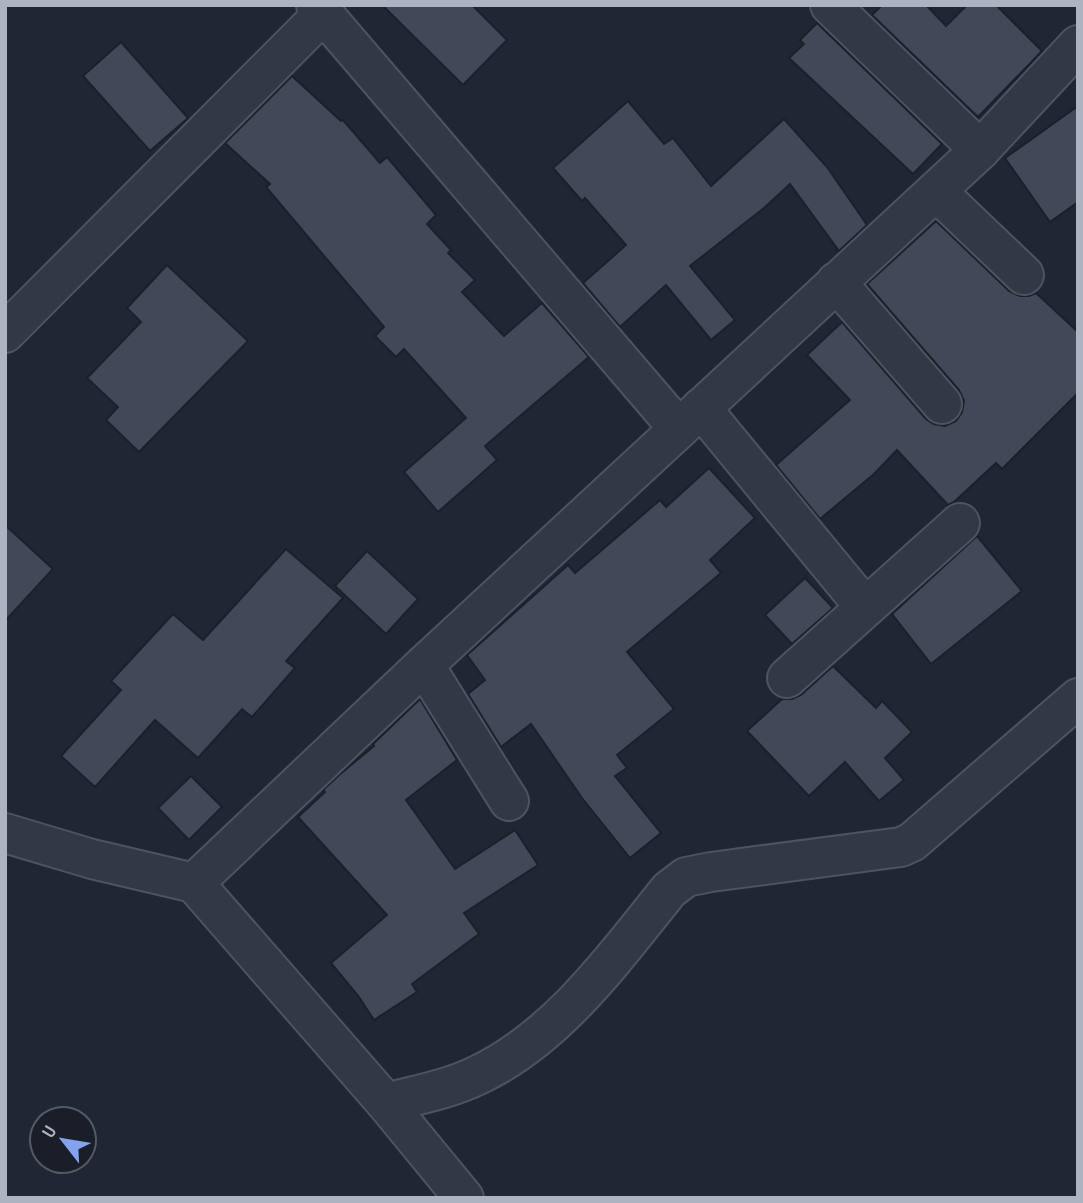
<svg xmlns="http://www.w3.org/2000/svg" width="1083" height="1203" viewBox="0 0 1083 1203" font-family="'Sofia Sans Condensed',sans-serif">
<rect width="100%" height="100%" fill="#202633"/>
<g fill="#414958" stroke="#1b202b" stroke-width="2">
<path d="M382 5H472L507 40 463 85Z"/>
<path d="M882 5H926L946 26 967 5H996L1042 51 978 117 872 15Z"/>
<path d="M817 23 942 144 913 174 789 58 804 44 800 40Z"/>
<path d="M121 42 188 118 150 151 83 76Z"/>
<path d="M292 76 341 121 343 120 380 163 387 157 436 215 427 224 451 250 448 253 475 280 462 292 504 336 542 303 589 357 485 446 497 460 438 512 404 472 466 418 404 349 396 357 375 336 384 327 266 187 270 184 225 143Z"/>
<path d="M628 101 664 144 673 138 711 186 784 119 827 167 867 225 839 251 790 184 764 208 690 266 735 320 711 340 666 285 620 327 583 283 626 245 585 198 582 201 553 168Z"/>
<path d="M1078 106V202L1050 222 1005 158Z"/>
<path d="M936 221 1009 291 1020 296H1029L1036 293 1078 332V393L1002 469 996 463 954 502 948 505 897 450 874 474 820 519 776 465 850 400 807 355 842 322 926 419 934 424 945 426 956 421 962 412 964 401 959 390 867 284Z"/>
<path d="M167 265 248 341 139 452 106 420 118 407 87 378 141 322 127 308Z"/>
<path d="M709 468 755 518 710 560 721 573 627 652 674 709 617 755 627 768 615 776 661 833 630 858 582 798 531 724 501 747 468 694 485 680 467 655 568 565 575 573 660 500 666 507Z"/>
<path d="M5 525 53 569 5 621Z"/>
<path d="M977 536 1022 591 931 664 892 614Z"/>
<path d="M286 549 343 598 286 661 295 668 252 717 242 709 198 758 155 720 95 787 61 756 121 690 111 681 173 614 203 640Z"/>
<path d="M367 551 418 599 386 634 335 586Z"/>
<path d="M805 578 833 608 792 644 765 615Z"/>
<path d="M833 666 876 708 882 701 912 732 885 758 904 780 879 801 845 762 809 796 747 731 782 699H792L801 695Z"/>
<path d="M420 699 457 760 406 800 455 869 515 830 538 865 464 913 479 934 412 984 417 992 374 1020 359 997 331 963 387 915 298 817 325 792 323 790 339 775 374 746 373 744Z"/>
<path d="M191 776 222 807 189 840 158 808Z"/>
</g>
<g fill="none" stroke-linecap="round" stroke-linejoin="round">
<defs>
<g id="minor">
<path d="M316 5 679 429"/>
<path d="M830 5 980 150"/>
<path d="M936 191 1024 275"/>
<path d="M836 282 942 404"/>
<path d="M5 333 323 14"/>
<path d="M701 408 864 606"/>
<path d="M424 665 509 801"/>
<path d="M787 678 960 523"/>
<path d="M5 833 92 859 194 883 386 1103 464 1198"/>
<path d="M194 883 424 665 980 150 1078 45"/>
<path d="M386 1103C416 1095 450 1089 478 1075 558 1037 615 957 669 890L686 877 711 872 901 847 912 842 1078 698"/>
</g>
</defs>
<use href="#minor" stroke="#4e535f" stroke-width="42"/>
<use href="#minor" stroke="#333944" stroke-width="38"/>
</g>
<rect width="1083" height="1203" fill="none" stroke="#adb3c1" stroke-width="14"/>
<g transform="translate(63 1140) rotate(301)"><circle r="33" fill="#191e28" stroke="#545a65" stroke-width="2"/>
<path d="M0-5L12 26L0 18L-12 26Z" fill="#84a3ef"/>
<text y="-10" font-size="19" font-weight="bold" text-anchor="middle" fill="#adb3c1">U</text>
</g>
</svg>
